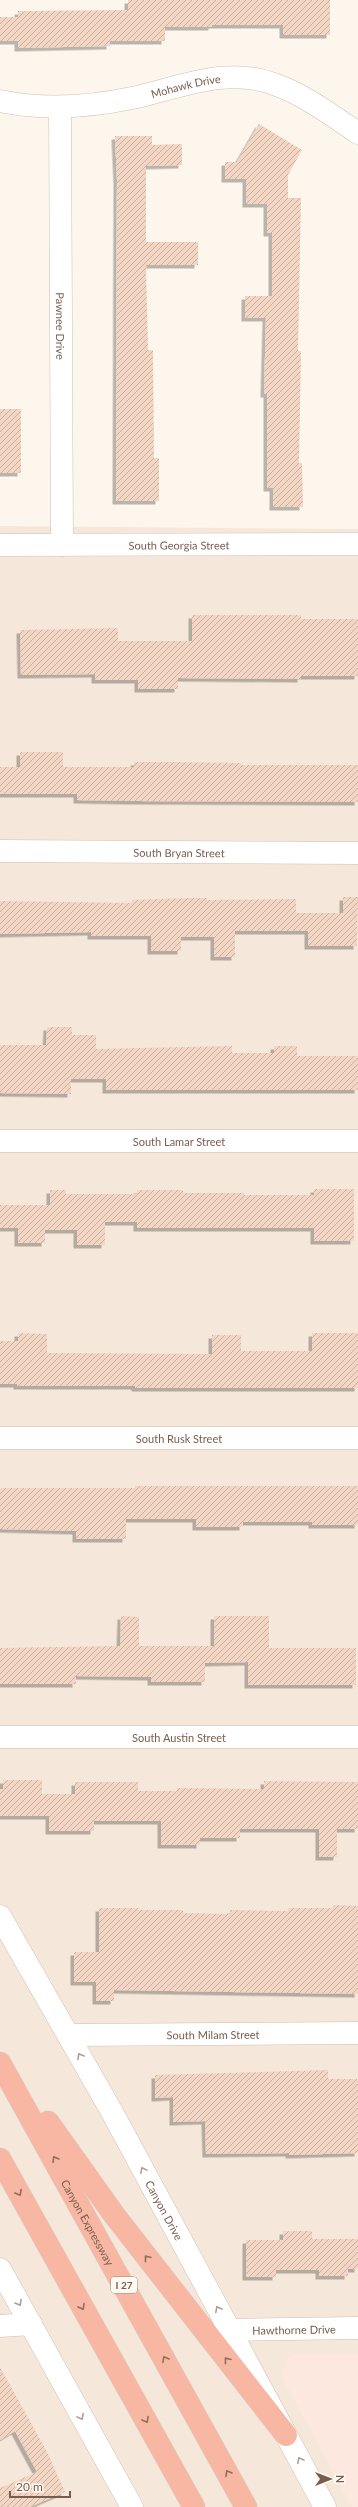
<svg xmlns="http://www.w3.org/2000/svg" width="358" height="2507" viewBox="0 0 358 2507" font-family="Lato,sans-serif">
<defs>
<pattern id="building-hatch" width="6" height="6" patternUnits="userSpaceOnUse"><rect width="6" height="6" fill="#f3d5c3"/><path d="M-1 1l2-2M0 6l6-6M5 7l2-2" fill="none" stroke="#cab0a1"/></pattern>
<filter id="shadow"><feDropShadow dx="-3.5" dy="3.5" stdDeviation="0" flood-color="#0004"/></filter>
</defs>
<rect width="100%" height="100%" fill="#fdf6ec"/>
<path fill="#f5e8da" d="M0 526 358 529V2507H0Z"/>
<path fill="#fde8e0" d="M358 2354V2507H352L282 2377 286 2360 293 2355Z"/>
<g fill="url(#building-hatch)" filter="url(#shadow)">
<path d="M128 0H330V35H283V25H212V27H165V41H110V46L18 48V41H0V17H18V11L128 10Z"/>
<path d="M259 124 302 150 288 175V198H301L298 351H301L299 463H302L303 507H273V488H267V394H264L266 318H245V296H272V233H267V204H246V179H225V162H237Z"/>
<path d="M115 136H152V145L182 144V165L146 166V242H198V265H146L148 350H153L154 458H159V501H116L117 180Z"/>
<rect x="0" y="409" width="21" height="64"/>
<path d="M192 615H301V619H358V676H301V679L178 678V689H138V680H95V674L21 675 20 630 118 628V641H192Z"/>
<path d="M20 752H63V767H134V762H171L241 763V765H358V802L134 801 77 800V794H0V767H20Z"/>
<path d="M343 897H358L357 946H308V931H235V957H214V937H181V951H151V936H91V932L0 934V901L132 903V900L190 898H207V900L296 899V913H343Z"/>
<path d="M47 1027H72V1035H96V1049L232 1046V1053H274V1046H297V1056H358V1090H106V1079H71V1094L0 1093V1045H46Z"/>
<path d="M314 1189H354V1241H314V1228H137V1222H105V1245H77V1230H45V1243H18V1228H0V1205H50V1190H66V1194H137V1190H183V1193H244V1195H314Z"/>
<path d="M18 1333 47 1334V1353L212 1354V1335H241V1351H312V1333H358V1388H135V1386H17V1384H0V1341H18Z"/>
<path d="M135 1486H358V1525H312V1522H243V1527H196V1519H126V1539H76V1531L0 1529V1488H135Z"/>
<path d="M121 1616 139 1617V1646H214V1616H269V1648H356V1685H248V1662L205 1663V1682H151V1677L76 1676V1684H0V1648L120 1646Z"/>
<path d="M3 1780H42V1794H75V1782H138V1791H177V1788L264 1789V1781L358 1782V1829H337V1857H319V1829H240V1838H200V1845H161V1821H94V1831H49V1816H0V1789H3Z"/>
<path d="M333 1905 358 1906V1994L114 1990V2001H96V1982H74V1952H99V1908H138V1910H183V1913L230 1914V1910L288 1911V1908H333Z"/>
<path d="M328 2070V2079H358V2153L289 2155V2153L206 2154 205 2121 173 2122V2097L155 2098V2075Z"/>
<path d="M283 2231H312V2239H358V2269H348V2276H319V2270H276V2277H246V2240H283Z"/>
<path d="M0 2367 47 2452 65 2492 30 2507H0V2488L37 2472 15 2431 0 2440Z"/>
</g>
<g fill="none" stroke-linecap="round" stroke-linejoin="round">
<defs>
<g id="minor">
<path id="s1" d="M0 101C43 110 89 107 132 98 179 88 226 66 274 84 305 95 331 115 358 133"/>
<path id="s2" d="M60 107 62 545"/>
<path id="s3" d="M0 851 358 853"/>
<path id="s4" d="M0 1141H358"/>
<path id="s5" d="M0 1438H358"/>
<path id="s6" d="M0 1737H358"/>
<path id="s7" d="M68 2035 358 2033"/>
</g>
<g id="tertiary">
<path d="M0 2326 31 2324"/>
<path id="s8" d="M229 2330 358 2328"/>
</g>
<g id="secondary">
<path id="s9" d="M0 545 358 544"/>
<path id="s10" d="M0 1916 112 2112 325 2507"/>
<path d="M0 2269 132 2507"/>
</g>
<g id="motorway">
<path id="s11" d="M0 2063 246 2507"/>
<path d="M48 2122 115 2216 286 2435"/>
<path d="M0 2159 194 2507"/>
</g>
</defs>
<use href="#minor" stroke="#d1beb0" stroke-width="23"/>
<use href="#tertiary" stroke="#d1beb0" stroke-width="23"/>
<use href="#secondary" stroke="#d6c0b0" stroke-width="23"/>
<use href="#motorway" stroke="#dad1cd" stroke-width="23"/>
<use href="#minor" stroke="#fff" stroke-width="22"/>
<use href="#tertiary" stroke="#fff" stroke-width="22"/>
<use href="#secondary" stroke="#fff" stroke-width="22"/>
<use href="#motorway" stroke="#f7b7a3" stroke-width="22"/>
</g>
<defs><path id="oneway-chevron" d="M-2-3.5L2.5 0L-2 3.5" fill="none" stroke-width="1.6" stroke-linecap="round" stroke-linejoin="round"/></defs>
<g stroke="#af9d94">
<use href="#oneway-chevron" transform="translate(80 2056) rotate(-120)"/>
<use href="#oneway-chevron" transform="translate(143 2170) rotate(-118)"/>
<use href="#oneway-chevron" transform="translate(19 2303) rotate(60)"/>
<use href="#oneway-chevron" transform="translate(218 2309) rotate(-118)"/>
<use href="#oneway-chevron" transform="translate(81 2417) rotate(62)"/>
<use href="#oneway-chevron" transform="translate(300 2460) rotate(-118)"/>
</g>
<g stroke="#936e5e">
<use href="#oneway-chevron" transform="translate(55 2159) rotate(-120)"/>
<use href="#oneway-chevron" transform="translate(19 2193) rotate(61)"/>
<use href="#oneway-chevron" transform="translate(147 2258) rotate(-128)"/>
<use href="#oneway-chevron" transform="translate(82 2307) rotate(61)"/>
<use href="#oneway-chevron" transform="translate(165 2359) rotate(-119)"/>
<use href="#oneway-chevron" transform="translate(227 2360) rotate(-128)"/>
<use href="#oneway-chevron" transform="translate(146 2420) rotate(61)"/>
<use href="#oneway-chevron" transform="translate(228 2473) rotate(-119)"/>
</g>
<g text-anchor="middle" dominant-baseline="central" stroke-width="4" stroke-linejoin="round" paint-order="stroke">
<rect fill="#fffaf3" stroke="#a28b7f" stroke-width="1" x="111" y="2277" width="26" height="16" rx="3"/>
<g font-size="10" font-weight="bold" fill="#7a5c4d">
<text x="124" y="2285">I 27</text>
</g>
<g font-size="11" fill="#7a5c4d" stroke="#fffaf3">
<text stroke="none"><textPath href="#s1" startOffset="188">Mohawk Drive</textPath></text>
<text stroke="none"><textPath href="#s2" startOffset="219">Pawnee Drive</textPath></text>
<text stroke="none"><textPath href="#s9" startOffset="179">South Georgia Street</textPath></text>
<text stroke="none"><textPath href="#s3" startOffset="179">South Bryan Street</textPath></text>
<text stroke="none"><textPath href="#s4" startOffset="179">South Lamar Street</textPath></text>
<text stroke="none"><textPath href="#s5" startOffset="179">South Rusk Street</textPath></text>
<text stroke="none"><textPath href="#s6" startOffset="179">South Austin Street</textPath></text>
<text stroke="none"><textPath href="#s7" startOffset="145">South Milam Street</textPath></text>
<text stroke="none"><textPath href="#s10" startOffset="337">Canyon Drive</textPath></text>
<text stroke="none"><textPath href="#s11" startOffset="182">Canyon Expressway</textPath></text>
<text stroke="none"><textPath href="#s8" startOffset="65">Hawthorne Drive</textPath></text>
</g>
</g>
<g transform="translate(330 2479) rotate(90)" stroke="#fffaf3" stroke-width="3" paint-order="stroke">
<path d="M0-3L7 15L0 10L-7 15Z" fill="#7a5c4d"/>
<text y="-6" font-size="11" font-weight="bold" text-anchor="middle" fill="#7a5c4d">N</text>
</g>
<path d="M10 2491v6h60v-6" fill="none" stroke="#7a5c4d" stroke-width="2"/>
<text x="16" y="2491" font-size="12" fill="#7a5c4d" stroke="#fffaf3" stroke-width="3" paint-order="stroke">20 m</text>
</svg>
